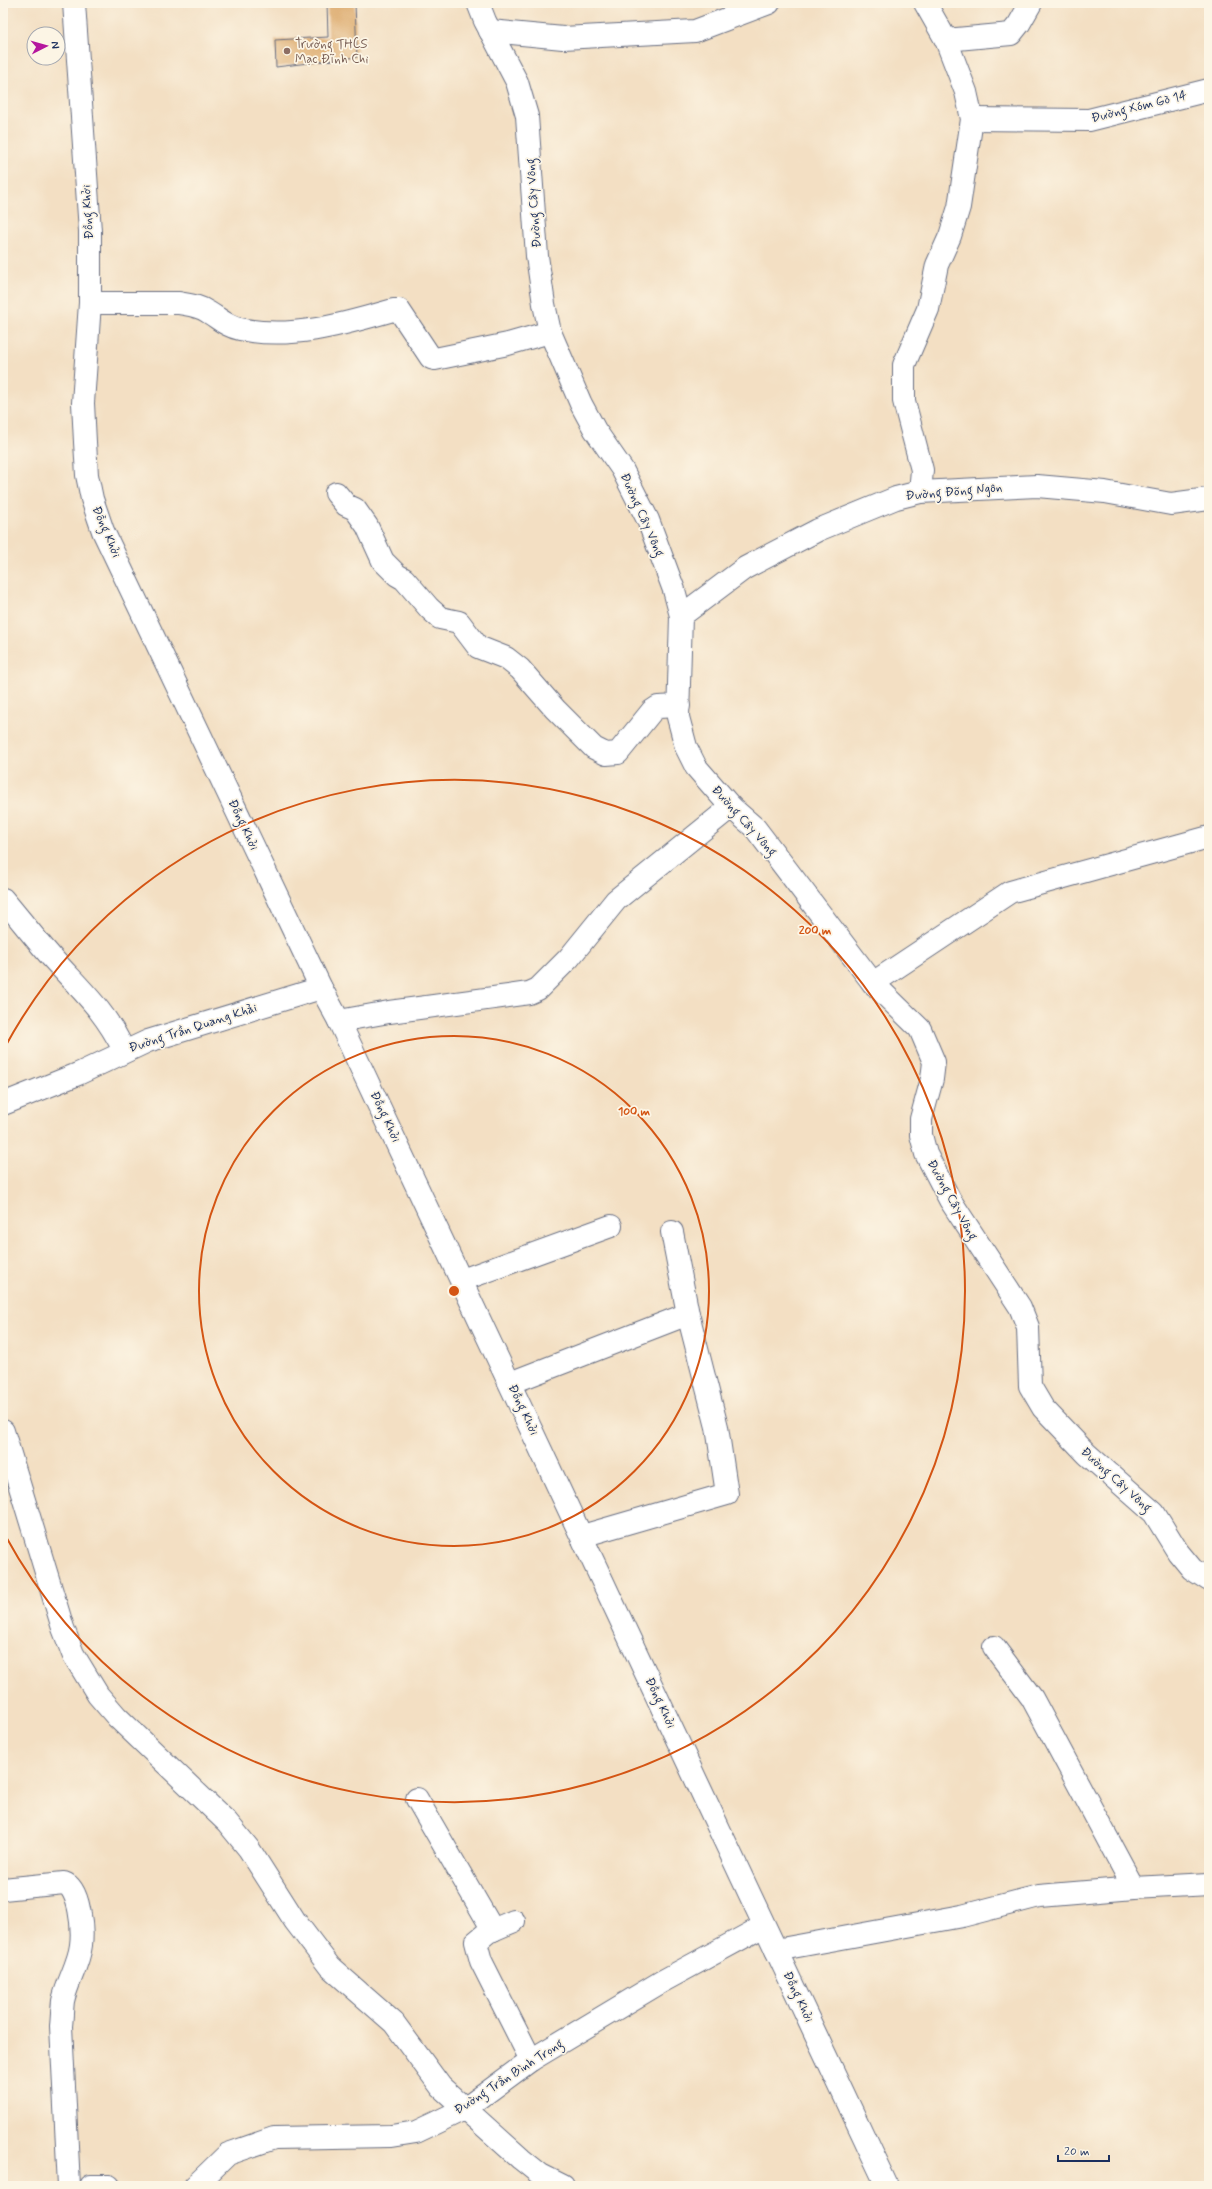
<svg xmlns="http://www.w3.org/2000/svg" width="1212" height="2189" viewBox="0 0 1212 2189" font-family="Mynerve,sans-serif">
<rect width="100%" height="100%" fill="#fcf5e5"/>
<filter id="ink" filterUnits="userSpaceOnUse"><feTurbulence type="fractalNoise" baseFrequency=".025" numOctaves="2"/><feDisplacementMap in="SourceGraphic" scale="8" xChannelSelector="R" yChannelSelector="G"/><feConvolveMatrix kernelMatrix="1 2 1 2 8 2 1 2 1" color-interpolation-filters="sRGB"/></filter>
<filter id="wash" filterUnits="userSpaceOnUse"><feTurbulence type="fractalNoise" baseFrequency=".012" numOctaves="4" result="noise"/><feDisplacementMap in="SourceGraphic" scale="16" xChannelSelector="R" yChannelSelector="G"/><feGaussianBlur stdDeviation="0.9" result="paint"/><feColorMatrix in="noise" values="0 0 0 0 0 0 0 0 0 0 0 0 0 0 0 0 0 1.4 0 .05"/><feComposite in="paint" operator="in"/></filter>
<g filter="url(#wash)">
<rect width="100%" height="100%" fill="#f3dfc3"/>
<g id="blocks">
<path fill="#d89f5a" d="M327 3H355L357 57 276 67 275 40 328 37Z"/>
</g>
</g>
<g filter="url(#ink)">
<use href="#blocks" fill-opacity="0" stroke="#676d81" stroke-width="1"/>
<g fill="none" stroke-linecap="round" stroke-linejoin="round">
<defs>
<g id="minor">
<path d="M478 3 485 21 517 82 527 116 537 256 544 304 550 332 581 404 595 430 622 469 648 520 674 590 681 616 678 717 686 747 696 767 731 807 755 828 873 983 920 1029 934 1062 932 1079 921 1119V1135L926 1154 950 1200 1020 1307 1028 1327 1030 1386 1043 1408 1087 1454 1154 1513 1178 1552 1192 1569 1209 1580"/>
<path d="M490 31 563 38 695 31 769 3"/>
<path d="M946 40 1011 34 1019 24 1031 3"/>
<path d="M972 119 1089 120 1209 90"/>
<path d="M90 303H179C189 305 200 306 208 312 220 319 226 326 240 329 292 340 344 324 393 310H399L431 358 435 359 508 344 550 332"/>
<path d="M920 492 922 470 904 401V365L928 309 937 265 950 236 959 207 972 119 966 92 946 40 925 3"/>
<path d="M336 493 346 505 355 509 367 526 383 561 397 575 404 579 429 608 440 618 459 622 478 647 506 658 520 669 555 709 594 748 606 754 618 753 652 711 658 707 679 706"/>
<path d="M681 616 745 568 818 530 896 498 920 492 1037 486 1105 492 1171 504 1209 499"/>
<path d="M3 899C20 919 36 940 54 960 83 992 104 1010 124 1050"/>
<path d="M873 983 1010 892 1209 837"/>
<path d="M339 1021 389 1012 501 997 529 993 538 989 569 958 616 900 731 807"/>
<path d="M3 1104 78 1074 148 1041 321 988"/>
<path d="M462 1280 611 1226"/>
<path d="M510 1383 688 1314"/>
<path d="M3 1431 63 1628 73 1654 98 1695 117 1717 227 1822 249 1849 295 1921 330 1967 394 2023 441 2087 521 2159 541 2175 563 2186"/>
<path d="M582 1536 727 1494 717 1427 688 1314 672 1232"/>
<path d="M994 1647 1032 1698 1134 1888"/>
<path d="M417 1799 493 1930"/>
<path d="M3 1889 64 1883C80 1888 83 1930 81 1945 79 1964 67 1982 63 2001 62 2009 62 2018 61 2026L69 2186"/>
<path d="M514 1921 488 1932 476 1942 481 1961 531 2060"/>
<path d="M776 1950 962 1916 1039 1896 1134 1888 1209 1884"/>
<path d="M91 2186H109"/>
<path d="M195 2186 228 2154 274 2138 391 2136 416 2132 435 2123 466 2108 531 2060 661 1982 764 1926"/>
</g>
<path id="major" d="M74 3 90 231V303L83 403 85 442 87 475 92 499 103 531 321 988 339 1021 887 2186"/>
</defs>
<use href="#minor" stroke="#676d81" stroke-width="24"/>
<use href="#major" stroke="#676d81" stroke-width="24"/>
<use href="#minor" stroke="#fff" stroke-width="22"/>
<use href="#major" stroke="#fff" stroke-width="22"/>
</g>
</g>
<g fill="none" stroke="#d45514" stroke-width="2">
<circle cx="454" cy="1291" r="255"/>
<path d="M5 1047A511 511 0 1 1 5 1535"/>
</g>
<circle fill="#8d6e63" stroke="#fcf5e5" stroke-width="1.5" cx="287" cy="51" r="4"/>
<g text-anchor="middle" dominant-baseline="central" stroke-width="3.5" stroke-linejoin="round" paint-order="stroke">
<g font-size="13" fill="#785e54" stroke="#fcf5e5" text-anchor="start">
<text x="295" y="44">Trường THCS<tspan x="295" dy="15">Mạc Đĩnh Chi</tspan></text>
</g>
<g font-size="13" fill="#1b2f5e" stroke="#fcf5e5">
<text transform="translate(1139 107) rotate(-14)">Đường Xóm Gò 14</text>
<text transform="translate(534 203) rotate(-94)">Đường Cây Vông</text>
<text transform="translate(88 212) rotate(-93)">Đồng Khởi</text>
<text transform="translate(954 492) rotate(-5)">Đường Đõng Ngôn</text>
<text transform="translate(642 515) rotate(66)">Đường Cây Vông</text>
<text transform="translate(106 532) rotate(67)">Đồng Khởi</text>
<text transform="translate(744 821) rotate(48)">Đường Cây Vông</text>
<text transform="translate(243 825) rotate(65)">Đồng Khởi</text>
<text transform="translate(193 1028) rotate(-18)">Đường Trần Quang Khải</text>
<text transform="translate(385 1117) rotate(65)">Đồng Khởi</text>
<text transform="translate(952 1200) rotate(61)">Đường Cây Vông</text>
<text transform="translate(523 1410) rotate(65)">Đồng Khởi</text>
<text transform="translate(1116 1480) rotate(42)">Đường Cây Vông</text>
<text transform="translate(660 1703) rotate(65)">Đồng Khởi</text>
<text transform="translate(798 1997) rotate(65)">Đồng Khởi</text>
<text transform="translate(509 2077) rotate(-33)">Đường Trần Bình Trọng</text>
</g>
</g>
<circle cx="454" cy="1291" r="6" fill="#d45514" stroke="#fcf5e5" stroke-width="2"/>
<g font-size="12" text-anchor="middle" font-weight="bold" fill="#d45514" stroke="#fcf5e5" stroke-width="3.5" stroke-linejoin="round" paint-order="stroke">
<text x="815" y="934">200 m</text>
<text x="634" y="1115">100 m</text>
</g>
<rect width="1212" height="2189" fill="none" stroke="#fcf5e5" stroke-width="16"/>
<g transform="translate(46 46) rotate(84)"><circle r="19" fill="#fcf5e5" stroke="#a2a6af"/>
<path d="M0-3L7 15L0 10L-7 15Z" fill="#b5179e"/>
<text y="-6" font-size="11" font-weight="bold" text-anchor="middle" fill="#1b2f5e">N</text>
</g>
<path d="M1058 2155v6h51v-6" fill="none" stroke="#1b2f5e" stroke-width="2"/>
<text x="1064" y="2155" font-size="12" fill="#1b2f5e" stroke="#fcf5e5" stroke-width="3" paint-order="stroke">20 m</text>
</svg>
